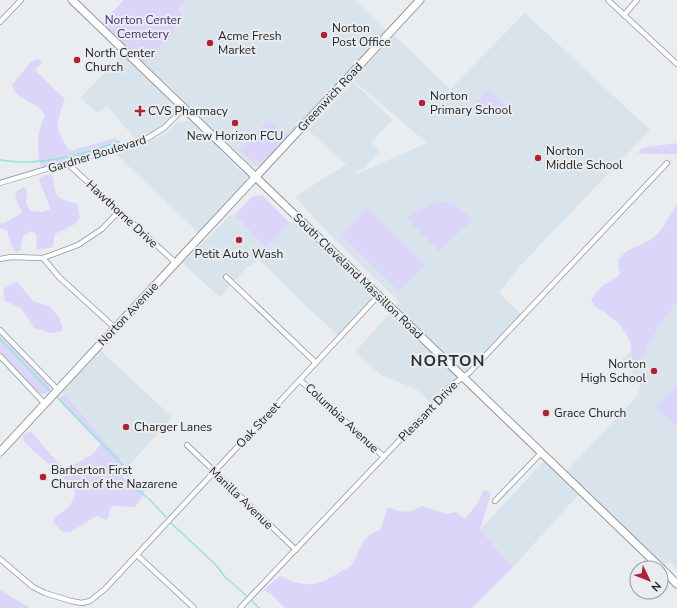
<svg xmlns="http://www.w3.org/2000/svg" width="677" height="608" viewBox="0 0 677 608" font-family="'Nunito Sans',sans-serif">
<rect width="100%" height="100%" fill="#e9edf0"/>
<g fill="#d8e3eb">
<path d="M185 0H355L387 32 263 165 256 167 252 166 145 64 177 27 182 11 179 9Z"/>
<path d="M525 13 650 130 521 265 499 293 523 316 492 349 433 405 416 389 381 375 355 352 400 302 335 240 295 197 345 165 349 167 308 130 353 82 393 120 371 142 380 151 363 169 354 171 357 174 427 143 353 80 394 35 450 89Z"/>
<path d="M122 55 169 100 174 110V115L165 125 153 134 137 141 107 106 98 113 80 98Z"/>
<path d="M188 121 193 123 247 178 237 193 200 234 115 153 164 135 177 123Z"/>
<path d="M232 214 266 248 297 216 379 295 340 337 307 307 258 259 250 266H248L220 297 182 263Z"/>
<path d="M677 301V569L669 561 663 566 565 473 638 395 641 381 621 361Z"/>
<path d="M101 351 172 417 126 469 124 461 115 453 61 392Z"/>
<path d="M545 460 579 494 513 567 480 530Z"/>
</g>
<g fill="#dcd5fa">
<path d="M124 0H185L179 9 183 15 172 33 145 64 101 23Z"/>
<path d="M38 59 42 63 35 70 65 99C56 124 54 129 70 151L115 138 119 142 45 168 40 165C37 147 36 132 45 116 39 101 16 102 12 85L31 62Z"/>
<path d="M489 90 506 105 495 117 477 102Z"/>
<path d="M269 119 284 134 288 133 289 135 265 160 261 162 251 161 239 149 244 147Z"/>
<path d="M677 143V154C671 154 643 155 638 153L641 148Z"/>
<path d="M45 175H52L56 194 61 199 77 204 80 217 75 224 55 234 53 247 37 250 36 234 31 231 23 236 21 249 16 253 8 237V231L0 228V222L2 224 22 213 15 197 18 190 24 187 27 191 26 204 30 211 43 212 50 209C48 198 41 189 39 178Z"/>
<path d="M259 195 263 196 290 223 266 248 234 215 252 197Z"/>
<path d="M434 203H452L473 219 439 251 406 218Z"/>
<path d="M677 204V301L660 325 647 346 645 354 634 367 631 364C636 341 622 324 604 312 598 308 594 307 591 300 596 293 600 286 607 283 613 279 616 279 620 274L618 261C628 246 638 248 651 239 665 229 668 217 677 204Z"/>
<path d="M367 208 425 264 399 291 341 235Z"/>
<path d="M17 281 33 301 50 306 58 316 62 324V331L51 333 34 328 21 308 5 301 3 289Z"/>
<path d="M0 333 49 384 51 388C47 394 44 395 37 393L0 352Z"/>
<path d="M677 386V426L655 408Z"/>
<path d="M65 395 115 453C124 461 127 465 123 477L128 481 141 483 145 490 140 501 135 507 112 506 109 512V517L106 520 97 516 70 532H63L53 523 55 517 69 507 76 494C63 473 42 459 24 442L23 436 31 431 56 461 67 469C80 460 92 459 100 444L60 402V397Z"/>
<path d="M484 490 491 493 480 530 513 567 472 608H285L271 594 263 590 280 576C306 588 316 587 340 572 344 570 350 567 352 564 363 548 359 537 380 530L388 507C404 514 408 513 423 506L447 514 455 512 465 519 477 504Z"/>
<path d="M0 590 30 608H0Z"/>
</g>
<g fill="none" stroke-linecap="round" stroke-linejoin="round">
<g stroke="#91e8d3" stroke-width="1.5">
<path d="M0 160C40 167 83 155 120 141"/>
<path d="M0 339 51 392"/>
<path d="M57 397 122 464 133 487 149 499 166 517"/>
<path d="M171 523 216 565 225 577 247 596"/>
<path d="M252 601 259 608"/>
</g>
<defs>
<g id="minor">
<path d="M608 0 677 64"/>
<path d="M624 15 637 0"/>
<path d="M0 22 21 0"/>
<path d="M68 164 176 263"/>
<path d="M0 183 146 139 164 128 184 108"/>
<path d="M43 258 59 277 115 328"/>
<path d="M0 259 11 257 43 258 78 245 102 229 119 211"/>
<path d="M226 277 316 363"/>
<path d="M0 330 58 390"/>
<path d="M0 356 45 404"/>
<path d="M300 380 384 457"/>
<path d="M187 445 296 550"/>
<path d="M495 501 541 453"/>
<path d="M137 555 194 608"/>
<path d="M0 559 33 587 45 593 71 601 82 603 90 601 105 589 379 295"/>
<path d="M240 608 452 385 469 373 667 163"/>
</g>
<g id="secondary">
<path d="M72 0 661 568"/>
<path d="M0 452 420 0"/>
<path d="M661 568 677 584"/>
</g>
</defs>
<use href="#minor" stroke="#929699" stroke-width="6"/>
<use href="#secondary" stroke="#929699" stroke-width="9"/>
<use href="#minor" stroke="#fff" stroke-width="4.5"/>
<use href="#secondary" stroke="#fff" stroke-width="7"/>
</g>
<g fill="#b32132" stroke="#e9edf0" stroke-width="1.5">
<circle cx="324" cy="35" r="4"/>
<circle cx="210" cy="43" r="4"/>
<circle cx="77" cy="60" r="4"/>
<circle cx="422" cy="103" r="4"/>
<path d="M138 105h4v4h4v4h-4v4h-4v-4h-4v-4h4z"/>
<circle cx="235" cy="123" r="4"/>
<circle cx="538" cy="158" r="4"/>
<circle cx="239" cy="240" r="4"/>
<circle cx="654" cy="371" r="4"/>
<circle cx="546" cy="413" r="4"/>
<circle cx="126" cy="427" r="4"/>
<circle cx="43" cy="477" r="4"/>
</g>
<g text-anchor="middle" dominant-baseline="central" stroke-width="4" stroke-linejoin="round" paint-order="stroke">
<g font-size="12" fill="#452e77" stroke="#e9edf0">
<text x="143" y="20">Norton Center<tspan x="143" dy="14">Cemetery</tspan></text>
</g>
<g font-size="12" fill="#1e1f20" stroke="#e9edf0" text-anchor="start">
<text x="332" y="28">Norton<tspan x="332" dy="14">Post Office</tspan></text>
<text x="218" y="36">Acme Fresh<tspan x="218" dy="14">Market</tspan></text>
<text x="85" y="53">North Center<tspan x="85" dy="14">Church</tspan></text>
<text x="430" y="96">Norton<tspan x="430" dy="14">Primary School</tspan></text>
<text x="148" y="111">CVS Pharmacy</text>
<text x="235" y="136" text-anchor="middle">New Horizon FCU</text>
<text x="546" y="151">Norton<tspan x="546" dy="14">Middle School</tspan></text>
<text x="239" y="254" text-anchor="middle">Petit Auto Wash</text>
<text x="646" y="364" text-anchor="end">Norton<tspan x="646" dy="14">High School</tspan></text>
<text x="554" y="413">Grace Church</text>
<text x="134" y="427">Charger Lanes</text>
<text x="51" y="470">Barberton First<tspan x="51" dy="14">Church of the Nazarene</tspan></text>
</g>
<g font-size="12" fill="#1e1f20" stroke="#e9edf0">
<text transform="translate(330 97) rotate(-47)">Greenwich Road</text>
<text transform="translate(97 154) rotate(-17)">Gardner Boulevard</text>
<text transform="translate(122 214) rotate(43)">Hawthorne Drive</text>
<text transform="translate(358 276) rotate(44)">South Cleveland Massillon Road</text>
<text transform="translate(128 314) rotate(-47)">Norton Avenue</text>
<text transform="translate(428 411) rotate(-46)">Pleasant Drive</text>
<text transform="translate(342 418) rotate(43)">Columbia Avenue</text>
<text transform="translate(258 425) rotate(-47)">Oak Street</text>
<text transform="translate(241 498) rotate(44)">Manilla Avenue</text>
</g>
<g font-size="16" font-weight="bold" letter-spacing="1" fill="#2e3133" stroke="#e9edf0">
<text x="448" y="361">NORTON</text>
</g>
</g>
<g transform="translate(649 580) rotate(133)"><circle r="19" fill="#e9edf0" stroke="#989b9d"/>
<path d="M0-3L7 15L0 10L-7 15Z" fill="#b32132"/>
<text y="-6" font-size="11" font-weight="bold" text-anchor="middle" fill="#1e1f20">N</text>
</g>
</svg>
